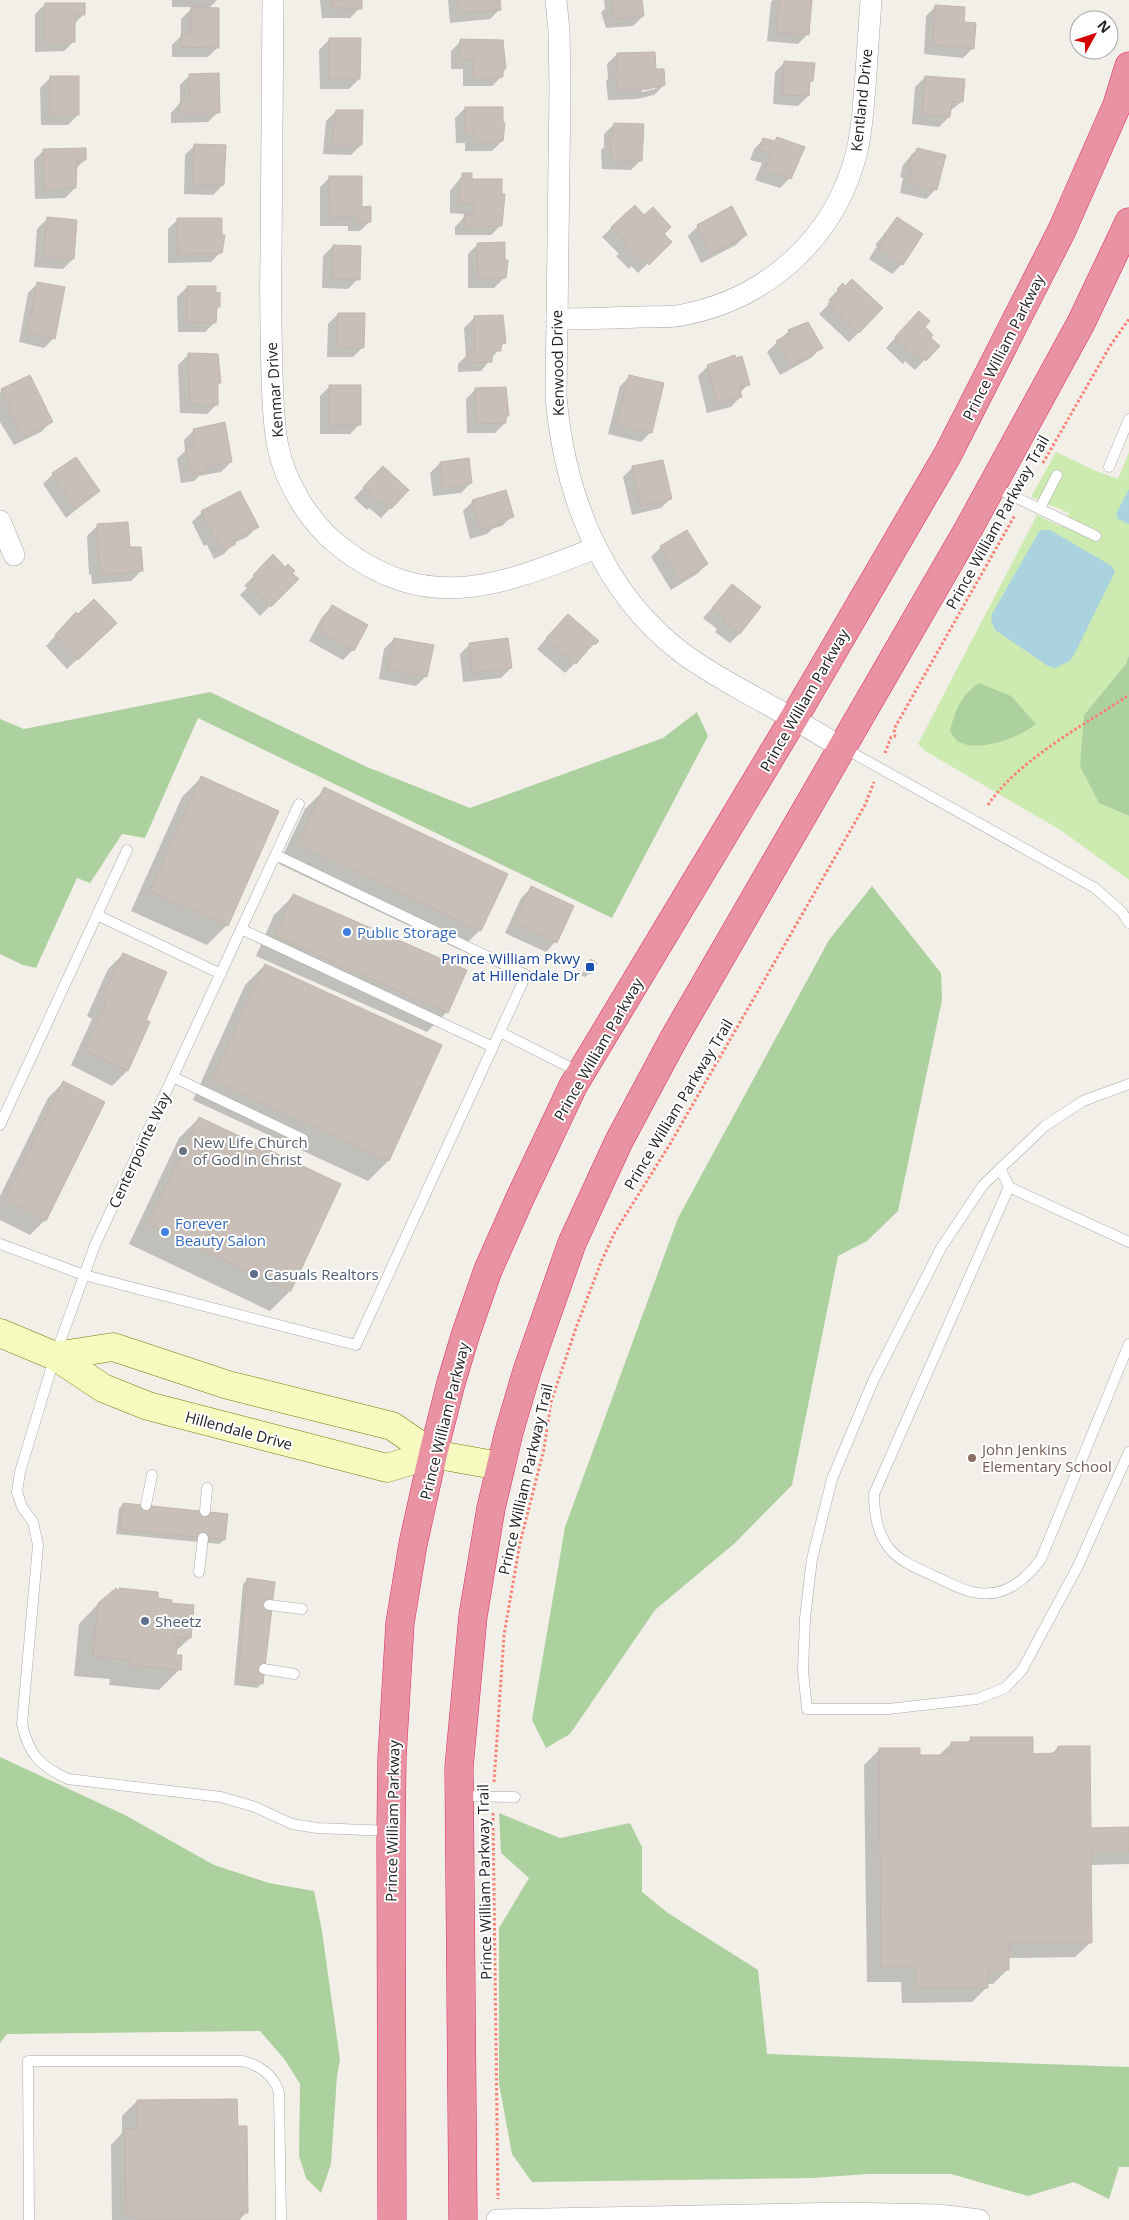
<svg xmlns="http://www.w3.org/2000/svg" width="1129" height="2220" viewBox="0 0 1129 2220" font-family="'Open Sans',sans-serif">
<rect width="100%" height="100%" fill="#f2efe9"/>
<path fill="#cdebb0" d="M1056 452 1096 471 1118 479 1129 452V655L1126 664 1084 715 1099 803 1129 816V880L1062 831 925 751 918 744 1037 515 1062 527 1069 513 1031 497Z"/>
<g fill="#add19e">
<path d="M1129 655V816L1099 803 1080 766 1084 715 1126 664Z"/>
<path d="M979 683 1011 696 1036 724C1021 737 977 754 957 741 955 739 952 734 950 731 955 711 961 695 979 683Z"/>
<path d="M210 692 367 767 470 808 663 738 697 712 708 736 612 918 198 718 145 838 122 834 90 883 77 878 36 968 23 965 0 954V719L24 729Z"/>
<path d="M872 886 941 973 942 1000 898 1211 867 1241 838 1256 792 1485 735 1543 655 1610 570 1734 546 1748 532 1720 565 1527 678 1218 829 940Z"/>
<path d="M0 1757 125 1815 214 1865 269 1883 314 1891 322 1931 340 2060 337 2076 331 2164 321 2193 306 2178 299 2156 300 2084 285 2060 260 2031 7 2034 0 2043Z"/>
<path d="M499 1813 560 1838 630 1823 642 1847V1892L668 1913 758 1970 767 2054 1129 2067V2167H1119L1109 2199 1074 2182 1028 2196 951 2174H868L812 2178 532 2182 512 2154 499 2084V1928L529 1878 501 1853Z"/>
</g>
<g fill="#aad3df">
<path d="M1129 489V524L1118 519 1116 514Z"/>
<path d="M1040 530H1050L1112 566 1115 572 1075 653 1070 661 1055 668 1048 666 995 630 991 620 992 614Z"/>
</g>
<g fill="#0003" fill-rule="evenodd">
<path d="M172 0H217L208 9 218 47 208 57H172V45L181 36V19L193 7H172Z"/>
<path d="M320 0H360V8L350 18H322Z"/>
<path d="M448 0H499L500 9 490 19 450 23Z"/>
<path d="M604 0H641L643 16 633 26 606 28 601 12 605 9Z"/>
<path d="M773 0H811L808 34 798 44 767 41 771 2Z"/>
<path d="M45 4 84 14 73 25 74 41 64 51 35 52V14Z"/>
<path d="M936 6 963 23 973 48 963 58 924 54 926 16Z"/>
<path d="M329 40 359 79 349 89H320L319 50Z"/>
<path d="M461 41 505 69 502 76 492 86H463V69H451V51Z"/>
<path d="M617 54 654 71 664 85 654 95 637 99 608 100 606 81 608 79 607 64ZM655 86V89L642 92V90Z"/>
<path d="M785 62 812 80 809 84 808 96 798 106 773 104 775 72Z"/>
<path d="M190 75 218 112 208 122 171 123V113L180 103V85Z"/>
<path d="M925 77 961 102 949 112V117L939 127 912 124 915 87Z"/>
<path d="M50 78 78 115 68 125H41L40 88Z"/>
<path d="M465 108 502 141 492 151H465V143H456L455 118Z"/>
<path d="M336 111 361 145 351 155 323 154 326 121Z"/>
<path d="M614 124 641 160 631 170 602 169 601 150 604 147V134Z"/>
<path d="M777 138 790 178 780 188 755 180 762 163 750 160 754 149 764 139 773 142Z"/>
<path d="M195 145 223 185 213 195 184 194 185 155Z"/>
<path d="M917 149 936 189 926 199 900 193 903 178 900 177 903 165Z"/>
<path d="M44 150 85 160 75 169V188L65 198 35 199 34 160Z"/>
<path d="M463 175 471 180 501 225 491 235H455V227L464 217V214L450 213V191Z"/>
<path d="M330 177 361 208 370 221 360 231H348V226H320V187Z"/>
<path d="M47 219 73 259 63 269 34 267 37 229Z"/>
<path d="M178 219 221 252 211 262 168 263V229Z"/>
<path d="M897 219 902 264 892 274 869 259 877 246 875 245Z"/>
<path d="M698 226 746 235 736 245 701 263 688 236Z"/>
<path d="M612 227 663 234 670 242 638 273 631 266 629 269 616 256 619 254 602 237Z"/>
<path d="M478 244 504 278 494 288H468V254Z"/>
<path d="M333 246 358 279 348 289 322 288 323 256Z"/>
<path d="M38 283 54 338 44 348 19 342 28 293Z"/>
<path d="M843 285 859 332 849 342 819 314 831 302 828 300Z"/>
<path d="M187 287 219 306 215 310V322L205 332H178L177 297Z"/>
<path d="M338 314 363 347 353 357H327L328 324Z"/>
<path d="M474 318 504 343 481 371 458 372V364L466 356 464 328Z"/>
<path d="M909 323 923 327 929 338 938 346 915 370 905 361 903 364 886 348Z"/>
<path d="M789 331 821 348 811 358 780 375 767 352Z"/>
<path d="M188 355 219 383 217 385V404L207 414 180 413 178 365Z"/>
<path d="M708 366 748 384 740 393V397L731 407 707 413 698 376Z"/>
<path d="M630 376 651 432 641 442 608 434 620 386Z"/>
<path d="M330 386 360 424 350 434H320V396Z"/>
<path d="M476 389 507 416 505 423 495 433H467L466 399Z"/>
<path d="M2 390 51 422 41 432 14 445 0 422V392Z"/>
<path d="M194 430 231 462 221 472 199 476 194 481 181 483 177 459 185 451 184 440Z"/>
<path d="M76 458 99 491 66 518 43 484 53 474Z"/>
<path d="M440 463 471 483 461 493 433 496 430 473Z"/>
<path d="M383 467 408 490 381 518 369 508 367 510 354 498Z"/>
<path d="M633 467 671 498 661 508 632 515 623 477Z"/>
<path d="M473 501 512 516 502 526 492 529 487 534 470 539 463 511Z"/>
<path d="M202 512 257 527 247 537 234 543 224 554 214 559 207 545 204 546 192 522Z"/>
<path d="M97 526 141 571 131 581 92 584 91 574 89 575 87 536Z"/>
<path d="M661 547 707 564 697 574 671 590 651 557Z"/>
<path d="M273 556 297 579 260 616 240 595 247 588 244 586Z"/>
<path d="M732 586 740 633 730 643 715 632 717 629 703 618Z"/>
<path d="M332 607 353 650 343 660 309 641 322 617Z"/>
<path d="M66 624 105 633 67 669 46 646Z"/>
<path d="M558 625 597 641 565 673 537 649Z"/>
<path d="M394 639 426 676 416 686 379 679 384 649Z"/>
<path d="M470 644 511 668 501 678 463 682 460 654Z"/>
<path d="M202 777 227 925 207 945 131 911 182 797Z"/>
<path d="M325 789 480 930 460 950 279 864 305 809Z"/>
<path d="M531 888 555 942 546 952 505 933 521 898Z"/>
<path d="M294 895 447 1012 427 1032 256 956 274 915Z"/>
<path d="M123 954 144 1021 149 1023 127 1071 112 1086 71 1065 92 1019 87 1016 108 969Z"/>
<path d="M591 961 589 973 585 977 581 975Z"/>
<path d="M265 965 388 1161 368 1181 193 1100 245 985Z"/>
<path d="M63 1083 45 1220 30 1235 0 1220V1196L48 1098Z"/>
<path d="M199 1118 339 1184 290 1291 270 1311 129 1244 179 1138Z"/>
<path d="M123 1504 224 1540 219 1544 116 1534 119 1509Z"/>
<path d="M247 1580 262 1683 257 1688 234 1685 243 1584Z"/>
<path d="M119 1590 170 1604 190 1638 175 1652 179 1670 159 1690 109 1685 110 1679 74 1676 79 1624 99 1603Z"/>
<path d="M971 1739 1032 1755H1051L1058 1747 1090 1829H1129V1864L1090 1865 1091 1942 1075 1957 1008 1958V1969L993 1984H987V1987L972 2002 902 2003 901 1982H867L864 1765 880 1749 919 1756H938L952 1743H966Z"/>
<path d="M137 2101 236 2128 247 2212 239 2220H112L111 2145 122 2133V2116Z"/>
</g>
<g fill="#c7bfb8" stroke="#c4b6ab">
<path d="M331 0H362V9L332 8Z"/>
<path d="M458 0H500L501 10 460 13Z"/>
<path d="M614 0H642L644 16 615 19 611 1Z"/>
<path d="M780 0H812L809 35 776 32Z"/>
<path d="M45 3H85V15H75V42H45Z"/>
<path d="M935 5 965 7 964 22 976 23 974 49 933 44Z"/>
<path d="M191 7 219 8V48L181 47V34H191Z"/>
<path d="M329 38H361L360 79H329Z"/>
<path d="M460 39 503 40 506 69H503V77H473V60H460Z"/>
<path d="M655 52 656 69H664L665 85 648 89 618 90 615 70H617V53Z"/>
<path d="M784 61 815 63 813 81H810L809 96 782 95Z"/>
<path d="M219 73 220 113H180V102L190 101 189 74Z"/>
<rect x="50" y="76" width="29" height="39"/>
<path d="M925 76 965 79 963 102 952 101 950 117 922 114Z"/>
<path d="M465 107H503V123H505L503 141H474L475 133H465Z"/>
<path d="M336 110H363L362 145H332Z"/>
<path d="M614 123 644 124 642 161 612 160 610 139H613Z"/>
<path d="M777 137 805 147 791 179 765 170 771 153 759 150 763 138 775 141Z"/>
<path d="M194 144 226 145 224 185 193 184Z"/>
<path d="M86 148V160H77L76 188 44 189 43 149Z"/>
<path d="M917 148 946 155 937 190 909 183 912 168 909 167 912 154 915 155Z"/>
<path d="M462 173H472V179H502V194H505L502 226H464V215H474V204H459L460 179H462Z"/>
<path d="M329 176H362V207L371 206V222H357V216L330 217Z"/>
<path d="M635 205 644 215 653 207 671 227 664 234 672 242 649 265 642 257 639 260 625 245 628 243 611 227Z"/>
<path d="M732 206 747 235 711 254 697 225Z"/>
<path d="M47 217 77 220 74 259 44 257Z"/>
<path d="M897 217 923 234 903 265 878 248 886 236 884 235Z"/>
<path d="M177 218H222V235H225L222 253 178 254Z"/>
<path d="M505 242V260H508L506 278H478L477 243Z"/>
<path d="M333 245 361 246 360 280 332 279Z"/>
<path d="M852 279 883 308 859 333 828 304 840 291 837 289 843 283 845 286Z"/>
<path d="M37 282 65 287 55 339 28 332Z"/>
<path d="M187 286H216V293L220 292V307H217L216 323 187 322Z"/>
<path d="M919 311 930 321 925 327 933 335 931 338 940 346 926 361 916 352 913 355 895 337Z"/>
<path d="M338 313H365L364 348H336Z"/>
<path d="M503 315 506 343 501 344V351H492V362L468 363 467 352H475L474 316Z"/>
<path d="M808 322 823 348 791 366 776 341 790 333 788 330Z"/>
<path d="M188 353 218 354 221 383H218V405L190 404Z"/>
<path d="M735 355 736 358 742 356 750 385 739 388 742 397 717 403 707 365Z"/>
<path d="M30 375 53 422 24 436 8 410 11 409 1 389Z"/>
<path d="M629 375 664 383 652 433 617 424Z"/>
<path d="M329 385H361V425L329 424Z"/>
<path d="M506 387 509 416H506V423L476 424 475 388Z"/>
<path d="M225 422 232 462 204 467 205 472 191 474 186 448 196 446 193 429Z"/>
<path d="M76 457 100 491 76 509 52 473Z"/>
<path d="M469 458 472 483 443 487 440 462Z"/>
<path d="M663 460 672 499 641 506 632 466Z"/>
<path d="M383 466 409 490 391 509 380 499 378 501 363 487Z"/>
<path d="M506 490 514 517 498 521 499 524 480 530 472 500Z"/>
<path d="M240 491 259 527 233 540 236 544 224 550 217 536 214 537 201 511Z"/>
<path d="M128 522 130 547H141L143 571 102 575 101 565H99L97 524Z"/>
<path d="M687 530 708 564 681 581 660 546Z"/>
<path d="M273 554 285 567 288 564 295 571 292 573 299 579 271 607 249 584 256 577 253 575Z"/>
<path d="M732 584 761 607 740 634 724 621 726 619 712 608Z"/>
<path d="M94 599 117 623 78 660 55 635 76 612 78 614Z"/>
<path d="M332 605 368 625 354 651 318 630Z"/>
<path d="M568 614 599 641 595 645 594 643 576 664 546 638Z"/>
<path d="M394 638 434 645 427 677 388 669Z"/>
<path d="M508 638 512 668 472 673 469 643Z"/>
<path d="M201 776 279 811 228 926 150 891Z"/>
<path d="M324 787 508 874 481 931 298 844Z"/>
<path d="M531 886 574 906 557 943 514 923Z"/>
<path d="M293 894 467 970 448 1013 275 936Z"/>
<path d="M123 953 167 972 146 1020 150 1022 128 1071 85 1050 106 1004 101 1001Z"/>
<path d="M591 959 597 963 590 974 584 970Z"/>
<path d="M265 964 442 1045 389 1161 212 1080Z"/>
<path d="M63 1081 105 1102 46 1221 5 1200Z"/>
<path d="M199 1117 341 1184 291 1291 148 1224Z"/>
<path d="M123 1503 228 1514 225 1540 120 1529Z"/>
<path d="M247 1578 275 1582 263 1684 238 1681Z"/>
<path d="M116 1588 119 1591V1588L158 1592V1598L172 1600 171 1603 194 1605 191 1638 174 1637 178 1643 176 1655H182L181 1670 129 1665V1660L93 1656 98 1603Z"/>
<path d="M970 1737H1033V1754L1058 1753V1746H1090L1091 1828 1129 1827V1850H1091L1092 1943H1009V1970H988V1988H916V1967H881L879 1748H920V1755H951V1742H971Z"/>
<path d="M237 2099 238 2126H247L248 2213H240V2220H136V2216H126L125 2129H137V2100Z"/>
</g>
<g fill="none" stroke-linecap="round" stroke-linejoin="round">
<defs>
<g id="lane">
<path d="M1109 467 1129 419"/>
<path d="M994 487 1096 536"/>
<path d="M1040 508 1057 475"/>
<path d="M842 747 1095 888 1122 912 1129 923"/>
<path d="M299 804 95 1245 55 1356 20 1472 17 1492 22 1507 33 1522 38 1545 22 1724C29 1755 40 1766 68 1779L221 1797 255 1807 292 1824 317 1828 390 1831"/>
<path d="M97 915 221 974"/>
<path d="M241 929 493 1047"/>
<path d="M500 1032 579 1072"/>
<path d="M173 1077 303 1139"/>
<path d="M1129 1084 1083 1101 1045 1126 983 1185 941 1248 874 1379 832 1479 812 1559 805 1618 803 1671 807 1709H888L977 1699 1005 1688 1022 1670 1078 1566 1129 1452"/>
<path d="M0 1125 127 850"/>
<path d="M1000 1168 1009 1187 1129 1242"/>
<path d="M1009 1187 874 1494C874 1513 877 1533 889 1548 900 1562 919 1569 934 1576 946 1581 960 1590 973 1592 1002 1599 1025 1581 1041 1559L1129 1344"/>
<path d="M0 1244 84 1275 356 1345 526 975 276 855"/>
<path d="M146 1505 152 1475"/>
<path d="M205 1511 207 1488"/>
<path d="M199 1572 203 1538"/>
<path d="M269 1605 302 1609"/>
<path d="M264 1669 294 1674"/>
<path d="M460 1796 515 1797"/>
<path d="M29 2220 28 2061H243C260 2066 273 2074 279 2092L281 2220"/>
</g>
<g id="street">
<path d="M273 0C272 86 271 172 271 257 270 297 271 336 272 375 273 399 273 423 278 447 286 484 309 522 339 546 428 616 501 585 596 548"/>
<path d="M556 0 559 31 560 88 556 396C564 493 601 591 681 652 707 672 737 687 765 703 791 717 816 732 841 747"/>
<path d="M557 319C584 319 612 318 640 317 654 316 669 318 682 315 768 299 836 237 857 151 862 130 863 108 865 87 867 58 869 29 871 0"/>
<path d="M0 521 14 555"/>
<path d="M497 2220 845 2213 938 2215 979 2220"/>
</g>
<g id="secondary">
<path d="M0 1333 55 1356 103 1388 148 1406 387 1468 433 1454"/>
<path d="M55 1356 113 1347 228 1385 392 1426 433 1454 500 1466"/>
</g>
<g id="highway">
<path d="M392 2220 391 1831 392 1757 400 1623 413 1544 433 1454 451 1383 466 1333 488 1270 520 1198 573 1086 794 718 948 454 1062 230 1117 105 1129 66"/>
<path d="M463 2220 459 1767 473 1616 491 1508 509 1432 527 1371 572 1243 619 1141 673 1040 969 528 1081 323 1129 222"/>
</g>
</defs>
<use href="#lane" stroke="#a9a9a9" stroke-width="11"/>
<use href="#street" stroke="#a9a9a9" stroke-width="22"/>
<use href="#secondary" stroke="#707d05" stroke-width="29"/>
<use href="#highway" stroke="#dc2a67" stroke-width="29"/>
<g stroke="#fa8072" stroke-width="3" stroke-dasharray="2.5 2.5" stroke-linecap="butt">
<path d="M1043 463 1110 346 1129 319"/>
<path d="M885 753 891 737 895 736 894 729 1015 515"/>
<path d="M988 805C1018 760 1084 725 1129 695"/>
<path d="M494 1782 504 1635 520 1543 544 1449 551 1402 576 1328 601 1262 615 1232 670 1144 865 805 874 782"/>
<path d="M493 1813 498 2199"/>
</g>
<use href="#lane" stroke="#fff" stroke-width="10"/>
<use href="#street" stroke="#fff" stroke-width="21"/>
<use href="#secondary" stroke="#f7fabf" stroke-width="28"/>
<use href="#highway" stroke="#e892a2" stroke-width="28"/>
</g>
<g fill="#3f7fe0" stroke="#fff" stroke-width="2">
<circle cx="347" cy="932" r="5"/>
<circle cx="165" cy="1232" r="5"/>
</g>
<rect fill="#1a4fb4" stroke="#fff" stroke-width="2" x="585" y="962" width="10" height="10" rx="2.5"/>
<circle fill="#6b7280" stroke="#fff" stroke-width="2" cx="183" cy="1151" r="5"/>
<g fill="#5c6f8a" stroke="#fff" stroke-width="2">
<circle cx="254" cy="1274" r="5"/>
<circle cx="145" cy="1621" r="5"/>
</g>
<circle fill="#8d6e63" stroke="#fff" stroke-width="2" cx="972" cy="1458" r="5"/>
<g text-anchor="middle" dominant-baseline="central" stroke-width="4" stroke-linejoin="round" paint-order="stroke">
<g font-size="15" fill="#222" stroke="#fff">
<text transform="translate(861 100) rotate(-84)">Kentland Drive</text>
<text transform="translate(1003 347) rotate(-63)">Prince William Parkway</text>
<text transform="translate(557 363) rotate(-91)">Kenwood Drive</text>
<text transform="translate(274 390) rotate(-94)">Kenmar Drive</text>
<text transform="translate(997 522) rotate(-61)">Prince William Parkway Trail</text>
<text transform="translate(804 700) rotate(-60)">Prince William Parkway</text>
<text transform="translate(598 1049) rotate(-60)">Prince William Parkway</text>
<text transform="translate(678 1104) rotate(-59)">Prince William Parkway Trail</text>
<text transform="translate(139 1150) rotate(-65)">Centerpointe Way</text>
<text transform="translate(444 1421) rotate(-76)">Prince William Parkway</text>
<text transform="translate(239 1430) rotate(15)">Hillendale Drive</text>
<text transform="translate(525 1479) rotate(-77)">Prince William Parkway Trail</text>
<text transform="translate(392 1821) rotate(-89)">Prince William Parkway</text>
<text transform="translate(484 1882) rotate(-91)">Prince William Parkway Trail</text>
</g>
<g font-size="15" fill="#366cbe" stroke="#fff" text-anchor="start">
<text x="357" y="932">Public Storage</text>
<text x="175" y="1223">Forever<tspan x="175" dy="17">Beauty Salon</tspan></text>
</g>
<g font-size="15" fill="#164399" stroke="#fff" text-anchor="end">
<text x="580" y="958">Prince William Pkwy<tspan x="580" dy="17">at Hillendale Dr</tspan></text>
</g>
<g font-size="15" fill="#5b616d" stroke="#fff" text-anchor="start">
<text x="193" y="1142">New Life Church<tspan x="193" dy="17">of God in Christ</tspan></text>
</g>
<g font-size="15" fill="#4e5e75" stroke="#fff" text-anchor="start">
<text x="264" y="1274">Casuals Realtors</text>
<text x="155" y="1621">Sheetz</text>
</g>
<g font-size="15" fill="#785e54" stroke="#fff" text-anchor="start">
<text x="982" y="1449">John Jenkins<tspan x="982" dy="17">Elementary School</tspan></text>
</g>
</g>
<g transform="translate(1094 35) rotate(50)"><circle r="24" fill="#ffffff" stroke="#a7a7a7"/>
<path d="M0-4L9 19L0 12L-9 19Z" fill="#d40000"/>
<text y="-8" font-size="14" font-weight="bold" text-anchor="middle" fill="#222222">N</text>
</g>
</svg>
